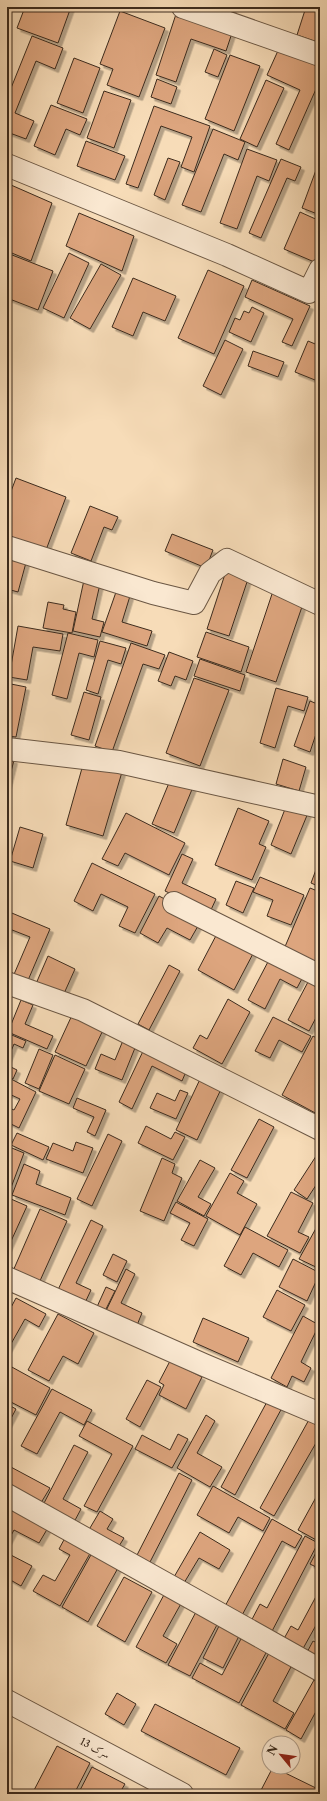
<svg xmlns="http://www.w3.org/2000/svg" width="327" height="1801" viewBox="0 0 327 1801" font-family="'Libre Caslon Text',Amiri,serif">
<defs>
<filter id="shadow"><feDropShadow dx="3.5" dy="3.5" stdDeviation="0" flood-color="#0004"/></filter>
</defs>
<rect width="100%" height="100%" fill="#f7dcb8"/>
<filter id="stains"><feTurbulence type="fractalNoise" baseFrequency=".005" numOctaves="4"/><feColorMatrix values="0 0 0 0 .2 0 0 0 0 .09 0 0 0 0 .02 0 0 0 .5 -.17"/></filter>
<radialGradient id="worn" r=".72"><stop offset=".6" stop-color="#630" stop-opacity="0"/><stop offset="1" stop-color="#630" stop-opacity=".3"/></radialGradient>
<g fill="#dda57e" stroke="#3c2b1d" filter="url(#shadow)">
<path d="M25 7H71L58 43 17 28Z"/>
<path d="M217 7H233L231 14 217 9Z"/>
<path d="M306 7H320V43L297 35Z"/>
<path d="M120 11 165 28 139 97 107 85 113 69 100 64Z"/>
<path d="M177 11 233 30 226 51 191 39 176 82 156 75Z"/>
<path d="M32 36 63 48 55 69 36 61 15 113 34 121 26 139 7 132V98Z"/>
<path d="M281 44 320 61V80L289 150 276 144 300 90 267 75Z"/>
<path d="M214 49 227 55 218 77 205 72Z"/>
<path d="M230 55 260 66 234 131 205 119Z"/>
<path d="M74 58 100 68 83 113 57 103Z"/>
<path d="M157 79 177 87 171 104 151 97Z"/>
<path d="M266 80 284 88 257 147 240 139Z"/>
<path d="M104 91 131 100 114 148 87 138Z"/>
<path d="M51 105 87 119 80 135 66 129 55 155 34 146Z"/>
<path d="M154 106 210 126 194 172 181 167 192 137 161 126 138 188 126 184Z"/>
<path d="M213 129 245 142 238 160 224 154 201 212 182 205Z"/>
<path d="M86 141 125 156 115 180 77 166Z"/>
<path d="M247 149 277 160 269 181 257 176 237 229 220 223Z"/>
<path d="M168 158 180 162 165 200 154 195Z"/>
<path d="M281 159 301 167 295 181 287 178 261 238 249 233Z"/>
<path d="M316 170 320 172V215L302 208Z"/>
<path d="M11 185 52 203 31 261 7 251V194Z"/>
<path d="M300 212 320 221 319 264 284 249Z"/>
<path d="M79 213 134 236 122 271 66 246Z"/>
<path d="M7 253 53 271 38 310 7 298Z"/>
<path d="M69 253 89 263 64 318 43 308Z"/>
<path d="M101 264 121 275 90 329 70 318Z"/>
<path d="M208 270 244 286 214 354 178 338Z"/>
<path d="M133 278 176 296 165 321 143 312 133 336 112 327Z"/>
<path d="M252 280 310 306 292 346 282 342 293 319 245 297Z"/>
<path d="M252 307 264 313 251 342 229 332 235 318 240 320 244 311 249 313Z"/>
<path d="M225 340 243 349 221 395 203 386Z"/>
<path d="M308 341 320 346V382L295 372Z"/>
<path d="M253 351 284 362 278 377 248 366Z"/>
<path d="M16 478 66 497 46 550 7 535V502Z"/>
<path d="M90 506 118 517 112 530 104 527 91 561 71 553Z"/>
<path d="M172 534 213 550 206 568 165 551Z"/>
<path d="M7 553 27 559 18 592 7 589Z"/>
<path d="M227 568 249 576 229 636 207 629Z"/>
<path d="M84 580 100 584 92 619 104 622 100 637 73 631Z"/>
<path d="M273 591 304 601 276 682 246 672Z"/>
<path d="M116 592 130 596 122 622 152 631 147 646 102 632Z"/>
<path d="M48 602 64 605 63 609 76 612 72 633 43 628Z"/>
<path d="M18 626 63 634 60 651 33 647 27 680 9 677Z"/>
<path d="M206 632 249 647 241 672 197 657Z"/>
<path d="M68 633 98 640 94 657 79 653 67 699 52 695Z"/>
<path d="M100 641 126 648 121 664 108 660 98 694 86 690Z"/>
<path d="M131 643 165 655 159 669 143 664 112 752 95 746Z"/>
<path d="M169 652 193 661 186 680 175 676 171 686 158 681Z"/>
<path d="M200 659 245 675 240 691 194 676Z"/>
<path d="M194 678 229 690 200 766 166 753Z"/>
<path d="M11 684 26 687 16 737 7 736V706Z"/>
<path d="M276 688 308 697 304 711 288 706 275 748 260 743Z"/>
<path d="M84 692 101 697 89 740 71 735Z"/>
<path d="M310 701 320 705V722L310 752 294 746Z"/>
<path d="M7 758 14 760 7 788Z"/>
<path d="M283 759 306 767 299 791 276 784Z"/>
<path d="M84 761 122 772 103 836 66 825Z"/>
<path d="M171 778 193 787 174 833 152 824Z"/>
<path d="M287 804 308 813 291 854 271 845Z"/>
<path d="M238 808 269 821 259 844 266 847 252 880 215 865Z"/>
<path d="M126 813 185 843 169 875 125 853 118 866 102 859Z"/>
<path d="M20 827 43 834 33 868 10 861Z"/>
<path d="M182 854 193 859 182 883 216 899 210 912 165 891Z"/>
<path d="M320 859V887L311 883Z"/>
<path d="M92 863 155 894 135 933 119 926 128 907 101 894 93 911 74 901Z"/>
<path d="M260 877 304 895 291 925 267 916 273 900 253 892Z"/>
<path d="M236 881 254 888 243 913 226 905Z"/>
<path d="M310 888 320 892V964L284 949Z"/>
<path d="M159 896 202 919 190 940 167 928 158 943 140 933Z"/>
<path d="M7 911 50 929 26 985 12 979 30 937 7 928Z"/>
<path d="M220 928 256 948 234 990 198 970Z"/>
<path d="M48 956 75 969 62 998 35 986Z"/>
<path d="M271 956 305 973 297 988 280 979 265 1009 248 1000Z"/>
<path d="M169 965 180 971 149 1030 138 1024Z"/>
<path d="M309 980 320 986V1010L309 1031 288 1020Z"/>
<path d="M228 999 250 1012 222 1064 193 1048 200 1035 207 1039Z"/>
<path d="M21 1000 33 1005 25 1024 53 1036 47 1049 8 1032Z"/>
<path d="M73 1013 104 1028 86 1066 55 1052Z"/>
<path d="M273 1017 311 1036 302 1052 279 1040 270 1058 255 1051Z"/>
<path d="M7 1033 26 1041 23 1048 14 1044 7 1061Z"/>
<path d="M313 1036 320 1040 319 1115 282 1095Z"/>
<path d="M124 1038 137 1043 122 1080 95 1069 101 1054 115 1060Z"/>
<path d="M145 1047 188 1067 182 1081 152 1066 132 1109 119 1102Z"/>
<path d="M39 1049 53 1055 39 1089 25 1083Z"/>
<path d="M55 1055 85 1069 69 1104 39 1091Z"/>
<path d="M7 1065 17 1070 13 1079 7 1076Z"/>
<path d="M202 1075 223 1085 197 1140 176 1130Z"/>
<path d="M11 1079 36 1092 19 1128 7 1122V1107L14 1110 20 1099 7 1093V1087Z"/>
<path d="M180 1090 188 1093 176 1119 150 1108 157 1093 175 1101Z"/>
<path d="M77 1098 106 1110 95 1136 87 1132 94 1117 73 1108Z"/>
<path d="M259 1119 274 1127 247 1178 231 1170Z"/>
<path d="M146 1126 171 1139 175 1132 185 1137 173 1160 138 1143Z"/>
<path d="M17 1133 49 1147 43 1160 11 1145Z"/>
<path d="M108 1134 122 1141 92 1206 77 1199Z"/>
<path d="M76 1142 93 1148 83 1173 46 1159 53 1143 73 1151Z"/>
<path d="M7 1146 24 1153 9 1193 7 1192Z"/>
<path d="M320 1150V1179L307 1199 294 1190Z"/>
<path d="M162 1158 175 1164 172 1173 182 1178 164 1221 140 1211Z"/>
<path d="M200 1160 215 1168 198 1197 211 1204 204 1216 177 1201Z"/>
<path d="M24 1164 40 1171 36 1184 71 1198 65 1215 12 1195Z"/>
<path d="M230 1173 244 1181 237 1193 257 1204 240 1235 206 1216Z"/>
<path d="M291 1192 313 1203 298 1232 309 1237 300 1253 267 1236Z"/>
<path d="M11 1199 27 1206 7 1250V1208Z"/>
<path d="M176 1202 208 1219 194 1246 181 1240 190 1223 170 1213Z"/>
<path d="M40 1209 67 1221 39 1283 13 1271Z"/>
<path d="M91 1220 103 1226 76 1283 91 1290 83 1307 56 1294Z"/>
<path d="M320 1221V1265L318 1268 299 1259Z"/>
<path d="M245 1227 288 1250 279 1267 253 1253 241 1275 224 1266Z"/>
<path d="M113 1254 127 1261 117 1282 103 1275Z"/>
<path d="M293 1259 320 1273 307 1301 279 1287Z"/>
<path d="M126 1269 135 1274 121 1303 142 1313 135 1330 104 1315Z"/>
<path d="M106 1287 115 1291 104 1313 96 1309Z"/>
<path d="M277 1290 305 1305 291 1331 263 1317Z"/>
<path d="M16 1298 46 1314 39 1327 25 1319 7 1351V1315Z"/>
<path d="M58 1314 94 1333 78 1364 63 1356 49 1381 28 1370Z"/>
<path d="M303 1316 319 1325 301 1362 311 1368 304 1382 292 1376 287 1387 271 1378Z"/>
<path d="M203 1318 249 1338 238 1362 193 1342Z"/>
<path d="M170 1361 202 1377 186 1409 159 1395 164 1385 159 1382Z"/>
<path d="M10 1366 50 1388 36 1415 7 1400V1371Z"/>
<path d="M147 1380 161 1387 140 1427 126 1419Z"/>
<path d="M52 1389 92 1410 84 1425 60 1412 37 1454 21 1446Z"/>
<path d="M269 1398 283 1406 235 1495 221 1487Z"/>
<path d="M7 1404 16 1409 7 1426Z"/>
<path d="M206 1415 215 1421 197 1453 222 1467 210 1487 177 1468Z"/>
<path d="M311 1416 320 1421V1436L274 1516 260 1508Z"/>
<path d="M87 1421 133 1446 97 1512 84 1506 112 1454 79 1436Z"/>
<path d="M178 1434 188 1439 172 1468 135 1449 142 1435 170 1450Z"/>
<path d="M74 1445 88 1452 63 1499 81 1509 73 1524 42 1507Z"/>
<path d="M9 1466 50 1488 39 1506 7 1489V1470Z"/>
<path d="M179 1473 192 1480 149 1564 136 1557Z"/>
<path d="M213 1486 270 1518 263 1531 238 1517 229 1533 197 1515Z"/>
<path d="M320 1490V1542L298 1530Z"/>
<path d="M7 1503 49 1526 39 1543 14 1530 7 1543Z"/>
<path d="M100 1511 113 1519 107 1529 124 1538 116 1551 87 1533Z"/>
<path d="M272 1519 302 1536 295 1548 282 1541 240 1619 223 1610Z"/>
<path d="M200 1532 230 1550 219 1569 199 1558 184 1583 174 1577Z"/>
<path d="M66 1536 92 1550 60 1606 33 1591 43 1575 55 1581 70 1555 59 1549Z"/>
<path d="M305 1536 318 1543 270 1635 249 1625 260 1604 267 1608Z"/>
<path d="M320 1545V1569L310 1564Z"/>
<path d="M7 1553 32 1566 21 1586 7 1578Z"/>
<path d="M92 1553 118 1568 88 1622 62 1607Z"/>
<path d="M124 1577 152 1592 125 1642 97 1626Z"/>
<path d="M320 1589V1618L300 1654 281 1644 291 1626 298 1630Z"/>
<path d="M166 1591 183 1600 163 1636 177 1644 166 1663 136 1647Z"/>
<path d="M197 1610 219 1621 190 1676 168 1665Z"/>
<path d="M221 1622 241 1632 223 1668 203 1658Z"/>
<path d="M242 1637 267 1651 239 1703 192 1678 200 1663 222 1675Z"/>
<path d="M313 1641 320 1644V1666L304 1658Z"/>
<path d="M269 1653 292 1665 273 1701 294 1713 285 1729 241 1705Z"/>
<path d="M314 1680 320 1683V1704L301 1739 286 1730Z"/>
<path d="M117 1693 136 1704 124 1725 105 1714Z"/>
<path d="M155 1704 240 1748 226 1775 141 1731Z"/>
<path d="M57 1746 90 1763 74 1794H32Z"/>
<path d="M92 1767 125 1784 119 1794H78Z"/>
<path d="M273 1767 320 1790V1794H259Z"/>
</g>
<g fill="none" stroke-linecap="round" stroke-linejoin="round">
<defs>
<g id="minor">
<path d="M183 7 320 55"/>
<path d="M7 165 227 255 309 292 320 270"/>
<path d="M7 547 153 593 194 603 210 573 227 560 320 604"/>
<path d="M7 749 119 762 320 807"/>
<path d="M174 903 320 976"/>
<path d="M7 983 83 1010 320 1129"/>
<path d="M7 1278 204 1365 320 1414"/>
<path d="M7 1495 320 1670"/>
<path d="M7 1701 182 1794"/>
</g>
</defs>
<use href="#minor" stroke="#6b5744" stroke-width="24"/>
<use href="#minor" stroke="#fae8d1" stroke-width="22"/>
</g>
<g text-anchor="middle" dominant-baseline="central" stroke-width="4" stroke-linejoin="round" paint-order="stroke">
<g font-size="10" fill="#3c2b1d" stroke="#fae8d1">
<text transform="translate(95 1748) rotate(28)">سرک 13</text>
</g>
</g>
<rect width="327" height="1801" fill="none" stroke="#f7dcb8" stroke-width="24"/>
<rect x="8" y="8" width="311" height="1785" fill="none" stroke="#3c2b1d" stroke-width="2"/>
<rect x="12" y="12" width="303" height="1777" fill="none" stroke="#3c2b1d"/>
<g transform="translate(281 1755) rotate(299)"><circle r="19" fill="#fae8d1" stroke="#ae9c89"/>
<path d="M0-3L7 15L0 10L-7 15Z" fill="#8f2418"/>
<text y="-6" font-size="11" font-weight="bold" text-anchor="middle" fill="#3c2b1d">N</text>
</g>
<rect width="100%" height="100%" filter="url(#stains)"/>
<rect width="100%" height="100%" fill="url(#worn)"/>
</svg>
